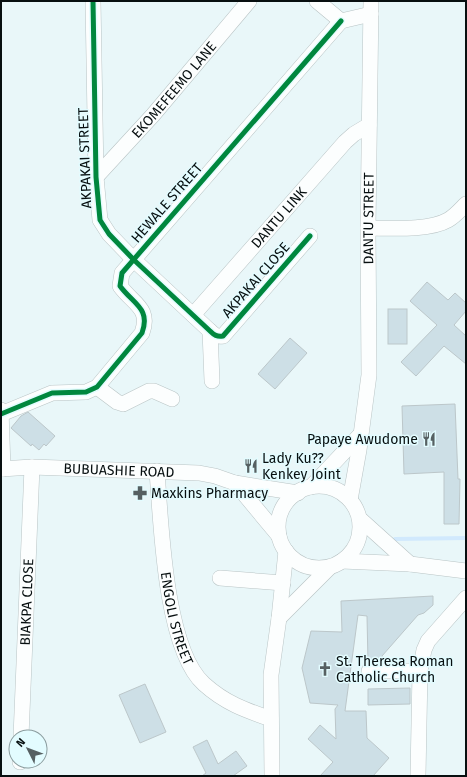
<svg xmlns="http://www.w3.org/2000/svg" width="467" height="777" viewBox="0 0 467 777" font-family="'Fira Sans',sans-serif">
<rect width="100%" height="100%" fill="#e9f7f9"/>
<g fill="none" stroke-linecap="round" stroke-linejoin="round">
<path stroke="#d1e9fd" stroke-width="4" d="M395 539 466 538"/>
</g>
<g fill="#cddfe6" stroke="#bcc7ca">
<path d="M427 282 448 300 455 293 466 303V311L454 325 466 336V364L444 346 416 376 401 362 437 325 410 301Z"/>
<rect x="388" y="309" width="19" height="35"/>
<path d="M290 338 307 353 275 389 258 374Z"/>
<path d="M455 404 458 479H460L459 524H444V472L404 474 402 406Z"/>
<path d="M28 412 55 436 46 446 44 444 39 450 32 444 31 446 11 428 21 416Z"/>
<path d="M433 596V605L424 613 418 615 382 656V662H368L367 616 358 615 345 711H366L367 738 389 758 373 776H320L333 762 308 739 320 725 336 739 335 709 338 705 310 703 302 668 311 631 342 632 341 601Z"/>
<path d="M145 684 166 732 140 743 119 695Z"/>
<path d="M410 688V704L368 705V689Z"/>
<path d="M207 740 218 764 236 751 247 766 233 776H202L206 773 193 747Z"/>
</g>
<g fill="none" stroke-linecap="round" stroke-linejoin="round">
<defs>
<g id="minor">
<path d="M93 1 96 177 100 220 109 234 134 260 210 331C214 335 217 337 223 336L310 236"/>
<path d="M317 1 341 21 371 14"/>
<path id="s1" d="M96 177 153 115 249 1"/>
<path d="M368 228C389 228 429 231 448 220 455 216 460 210 466 204"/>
<path id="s2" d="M193 315 345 142 354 134 369 125"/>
<path d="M210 331 212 381"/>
<path d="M97 387 117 402 123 404 149 391H154L172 399"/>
<path d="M1 410 3 469"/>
<path d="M1 414 52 393 86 392 97 387 142 333C151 308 133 304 120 286L122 273 341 21"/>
<path id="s3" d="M1 469 32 467 199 473 215 476 235 483 298 493"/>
<path id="s4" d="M157 471C161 524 165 649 204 684 225 703 245 710 271 719"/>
<path d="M235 483 279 536"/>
<circle cx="319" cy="527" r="41"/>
<path d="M311 487 360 435"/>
<path id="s5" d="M350 500 359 450 369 375 368 228 371 1"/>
<path d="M360 519 410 564"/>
<path d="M342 561 410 564 466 571"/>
<path d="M220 578 283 583"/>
<path d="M279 618 330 567"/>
<path d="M369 671H420"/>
<path id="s6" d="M21 737 32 467"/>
<path d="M20 762V761"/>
<path d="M272 776 271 675 279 618 286 551"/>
<path d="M418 776 420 671 424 650 428 641 466 598"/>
</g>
</defs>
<use href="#minor" stroke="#b9c4c5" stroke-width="16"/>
<use href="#minor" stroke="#fcfefe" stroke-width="15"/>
<defs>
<g id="cycleway">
<path d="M93 1 96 177 100 220 109 234 134 260 210 331C214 335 217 337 223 336L310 236"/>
<path d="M1 414 52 393 86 392 97 387 142 333C151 308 133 304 120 286L122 273 341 21"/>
</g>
</defs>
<use href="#cycleway" stroke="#e3fcff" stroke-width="8"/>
<use href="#cycleway" stroke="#00873e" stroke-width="5"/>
</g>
<defs>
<symbol id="restaurant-bare" viewBox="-9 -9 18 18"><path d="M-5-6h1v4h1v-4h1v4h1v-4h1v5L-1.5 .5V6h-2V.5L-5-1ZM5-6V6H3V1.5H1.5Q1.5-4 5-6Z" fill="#566062" stroke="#e3fcff" stroke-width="2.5" paint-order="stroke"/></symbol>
<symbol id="pharmacy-bare" viewBox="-9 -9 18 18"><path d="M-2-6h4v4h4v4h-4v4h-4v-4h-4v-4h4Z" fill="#566062" stroke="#e3fcff" stroke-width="2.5" paint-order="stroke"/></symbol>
<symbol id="church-bare" viewBox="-9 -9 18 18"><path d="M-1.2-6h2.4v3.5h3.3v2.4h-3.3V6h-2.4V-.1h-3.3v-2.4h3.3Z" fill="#566062" stroke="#e3fcff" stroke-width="2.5" paint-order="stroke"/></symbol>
</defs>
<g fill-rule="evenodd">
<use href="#restaurant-bare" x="419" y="429" width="20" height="20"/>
<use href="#restaurant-bare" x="241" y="456" width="20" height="20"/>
<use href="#pharmacy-bare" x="130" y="483" width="20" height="20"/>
<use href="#church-bare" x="315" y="659" width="20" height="20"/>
</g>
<g text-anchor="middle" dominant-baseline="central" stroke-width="3" stroke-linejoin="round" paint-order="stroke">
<g font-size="14" fill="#070f10" stroke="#e3fcff">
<text stroke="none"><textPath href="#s1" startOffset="117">EKOMEFEEMO LANE</textPath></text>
<text transform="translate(85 158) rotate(-92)">AKPAKAI STREET</text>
<text transform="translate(167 203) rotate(-49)">HEWALE STREET</text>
<text stroke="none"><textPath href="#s2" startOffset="130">DANTU LINK</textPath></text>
<text stroke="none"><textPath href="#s5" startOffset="283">DANTU STREET</textPath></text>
<text transform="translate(256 280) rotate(-49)">AKPAKAI CLOSE</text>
<text stroke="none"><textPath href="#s3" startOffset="118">BUBUASHIE ROAD</textPath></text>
<text stroke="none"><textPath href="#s6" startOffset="135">BIAKPA CLOSE</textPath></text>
<text stroke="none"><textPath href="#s4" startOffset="149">ENGOLI STREET</textPath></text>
</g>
<g font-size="14" fill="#070f10" stroke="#e3fcff" text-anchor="start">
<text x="418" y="439" text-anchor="end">Papaye Awudome</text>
<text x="262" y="458">Lady Ku??<tspan x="262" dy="16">Kenkey Joint</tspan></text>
<text x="151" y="493">Maxkins Pharmacy</text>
<text x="336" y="661">St. Theresa Roman<tspan x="336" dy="16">Catholic Church</tspan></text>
</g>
</g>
<rect width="467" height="777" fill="none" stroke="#070f10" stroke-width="4"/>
<g transform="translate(28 749) rotate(312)"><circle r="19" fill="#e3fcff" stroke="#8b9d9f"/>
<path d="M0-3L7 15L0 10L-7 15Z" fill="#566062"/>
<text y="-6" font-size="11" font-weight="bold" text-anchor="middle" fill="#070f10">N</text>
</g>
</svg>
